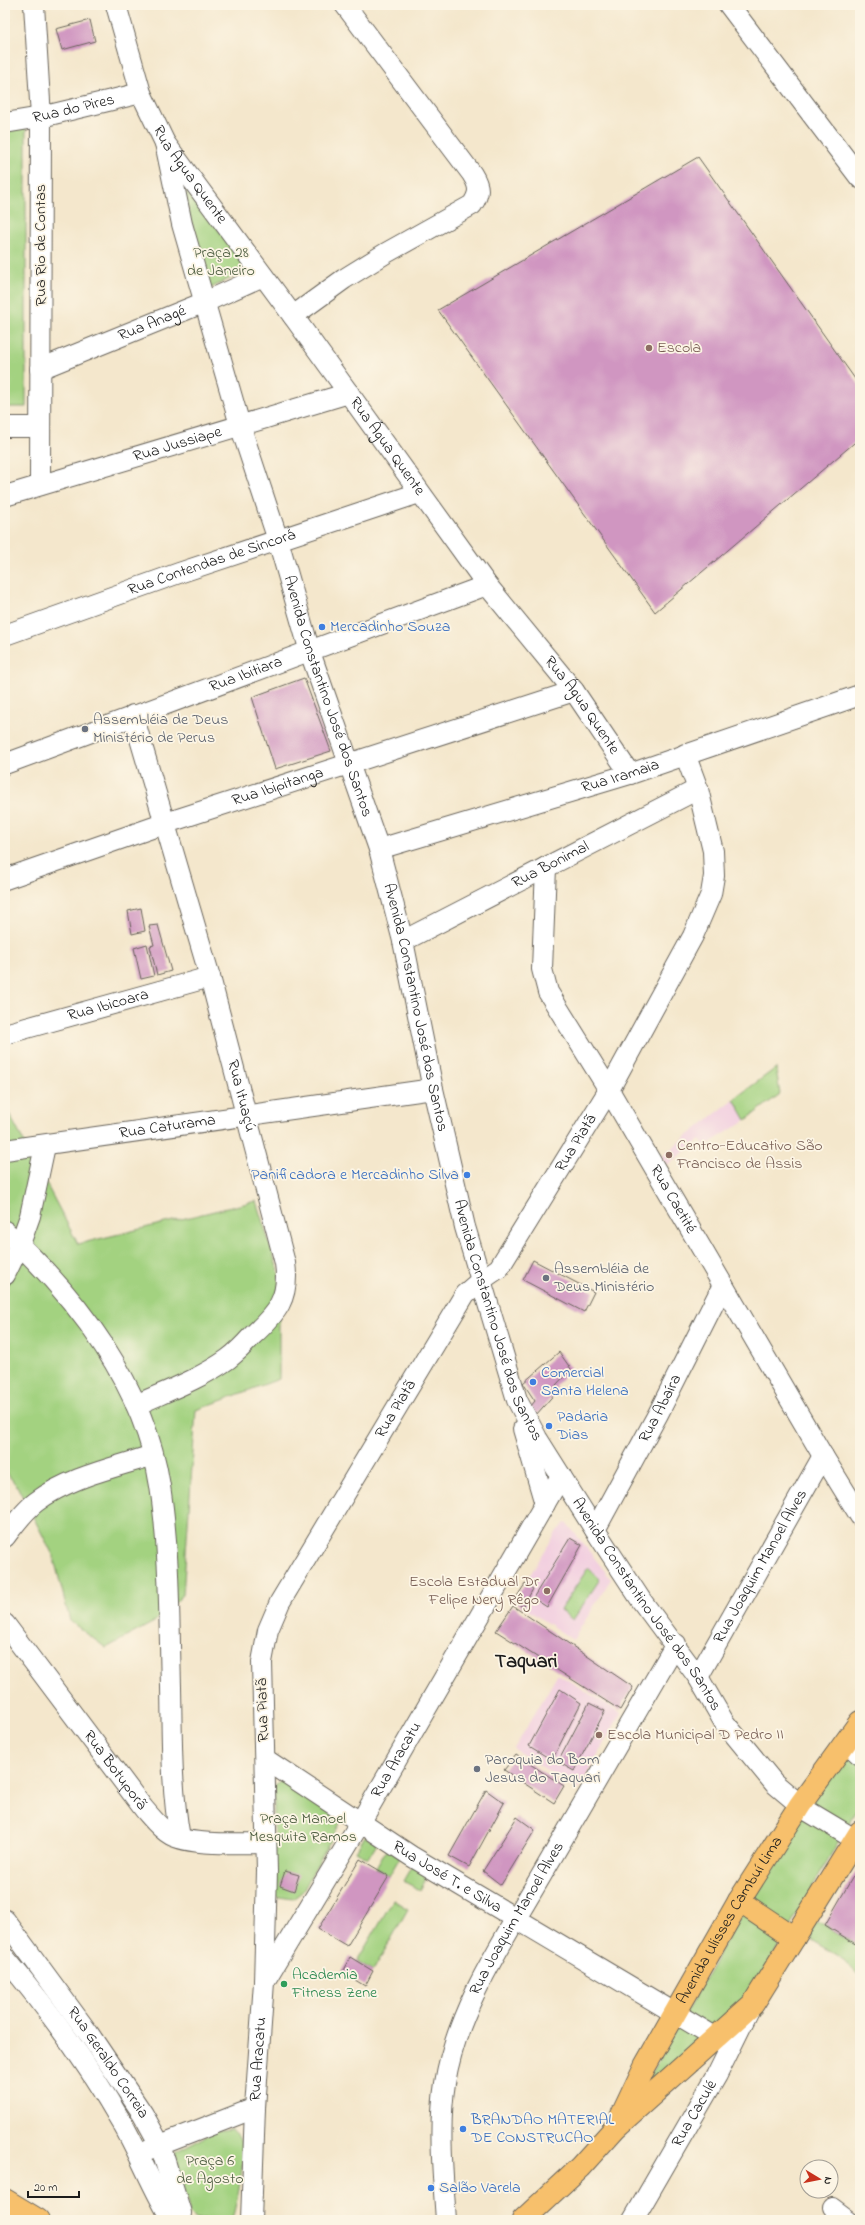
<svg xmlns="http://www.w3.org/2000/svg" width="865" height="2225" viewBox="0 0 865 2225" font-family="'Indie Flower',sans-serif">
<rect width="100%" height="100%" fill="#fcf5e5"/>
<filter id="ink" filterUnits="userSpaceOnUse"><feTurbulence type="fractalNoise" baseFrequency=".025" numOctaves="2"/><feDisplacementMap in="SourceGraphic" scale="8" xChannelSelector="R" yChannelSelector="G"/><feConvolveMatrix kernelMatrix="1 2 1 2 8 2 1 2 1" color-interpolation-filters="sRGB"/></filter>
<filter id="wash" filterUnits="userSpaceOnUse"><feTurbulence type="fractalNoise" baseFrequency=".012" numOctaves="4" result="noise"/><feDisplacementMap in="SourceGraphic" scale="16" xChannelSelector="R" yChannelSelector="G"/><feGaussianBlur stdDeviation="0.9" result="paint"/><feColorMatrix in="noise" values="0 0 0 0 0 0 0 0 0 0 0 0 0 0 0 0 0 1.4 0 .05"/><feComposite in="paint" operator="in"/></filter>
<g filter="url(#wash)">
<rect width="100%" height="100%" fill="#f4e7cc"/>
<g fill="#f2cfe0">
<path d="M734 1099 746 1120 705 1146 700 1140 667 1165 661 1157Z"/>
<path d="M566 1522 611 1579 573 1640 514 1601 557 1531Z"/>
<path d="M558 1674 621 1713 578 1790 514 1749Z"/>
</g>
<g fill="#a3d280" stroke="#60774e">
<path d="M26 128V407H5V129Z"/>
<path d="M182 187 201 207 249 269 209 289Z"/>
<path d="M776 1068 780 1094 746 1120 734 1099Z"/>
<path d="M5 1106 78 1244 256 1201 279 1273V1379L196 1410 183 1595 154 1622 106 1648 70 1621 53 1555 17 1486 5 1471Z"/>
<path d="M588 1568 600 1579 573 1620 560 1610Z"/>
<path d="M860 1737V1804L752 1992 683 2055 643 2087 779 1848Z"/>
<path d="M282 1780 343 1818 303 1891 293 1899 279 1897 274 1894V1790L276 1785Z"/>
<path d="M365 1836 377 1843 368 1858 356 1851Z"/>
<path d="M387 1849 400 1857 389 1876 376 1868Z"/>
<path d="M413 1864 429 1873 420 1890 403 1881Z"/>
<path d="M393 1900 408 1909 373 1971 357 1961Z"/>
<path d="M816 1922 820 1923 860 1947V1978L839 1956 812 1940 810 1931Z"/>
<path d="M230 2129C235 2133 239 2136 241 2143 247 2158 236 2204 232 2220H196L189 2214 175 2152 215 2131Z"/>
</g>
<g id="blocks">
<g fill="#d096c1">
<path d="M90 20 95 41 62 50 56 29Z"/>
<path d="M698 157 860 386V438L655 612 438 310Z"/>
<path d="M304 678 331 751 275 769 252 697Z"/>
<path d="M141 908 145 931 132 934 128 911Z"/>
<path d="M158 925 171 971 157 975 150 946 154 945 149 926Z"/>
<path d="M147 944 154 976 141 979 134 948Z"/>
<path d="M533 1260 594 1292 584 1312 523 1280Z"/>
<path d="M559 1352 571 1369 556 1385 557 1391 536 1415 530 1407 535 1401 523 1383Z"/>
<path d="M570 1538 582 1545 547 1607 533 1598Z"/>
<path d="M525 1584 533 1589 523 1607 514 1601Z"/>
<path d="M513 1606 633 1687 620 1710 496 1631Z"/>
<path d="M560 1689 581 1703 552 1760 529 1746Z"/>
<path d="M589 1703 605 1711 574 1771 558 1762Z"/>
<path d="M516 1755 564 1786 554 1803 504 1770Z"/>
<path d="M486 1790 504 1803 469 1867 449 1856Z"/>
<path d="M517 1817 535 1830 501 1885 483 1871Z"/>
<path d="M360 1859 389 1876 347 1946 318 1929Z"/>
<path d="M858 1868 860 1941 857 1945 825 1925Z"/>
<path d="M285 1871 299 1875 294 1891 280 1886Z"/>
<path d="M350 1957 373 1971 365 1986 342 1972Z"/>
</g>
</g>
</g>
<g filter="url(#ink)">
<use href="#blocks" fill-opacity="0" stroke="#68635a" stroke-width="1"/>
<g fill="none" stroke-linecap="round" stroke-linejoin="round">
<defs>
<g id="minor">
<path d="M34 5 41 117 40 485"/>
<path id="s1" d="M116 5 141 93 165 143 293 316 487 585 574 691 630 774"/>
<path d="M729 5 860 178"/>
<path id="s2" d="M5 123 41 117 141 93"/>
<path id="s3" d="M165 143 182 224 240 425 278 540 310 652 379 849 403 941 433 1089 465 1227 517 1400 537 1438 595 1530 641 1600 698 1677 724 1722 774 1783 806 1810 856 1840"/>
<path d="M293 316 344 279 386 253 472 205C480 193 480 187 472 174L345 5"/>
<path id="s4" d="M40 369 205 302 263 276"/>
<path d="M5 427H39"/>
<path id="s5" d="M5 496 349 393"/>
<path id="s6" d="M5 635 179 573 419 493"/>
<path id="s7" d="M133 715 210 977 285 1263C290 1298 277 1313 252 1336 245 1344 237 1352 228 1359 200 1379 167 1391 136 1405"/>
<path id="s8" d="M5 764 487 585"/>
<path id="s9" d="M379 849 630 774 860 695"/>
<path id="s10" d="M546 867 542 969 548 992 609 1090 823 1456 860 1516"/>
<path id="s11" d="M5 879 166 823 574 691"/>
<path id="s12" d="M403 941 698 789"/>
<path id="s13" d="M5 1034 210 977"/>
<path id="s14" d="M5 1150 433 1089"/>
<path d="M5 1231C77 1297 145 1386 160 1486 170 1552 169 1620 171 1687 172 1737 171 1788 180 1838"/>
<path d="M5 1275 20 1244 30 1216 45 1146"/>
<path d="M523 1429 545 1504"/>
<path id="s15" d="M595 1530 658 1414 723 1285"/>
<path d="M5 1537C14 1525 24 1511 36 1502 69 1477 114 1468 153 1455"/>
<path id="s16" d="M5 1624 144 1809C152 1818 160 1829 171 1835 192 1846 242 1843 266 1843"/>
<path id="s17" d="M698 1677 823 1456"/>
<path d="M846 1742 860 1755"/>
<path id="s18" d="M265 1759 411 1856 715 2037"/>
<path id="s19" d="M5 1920 89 2034 143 2114 160 2145 181 2213 180 2220"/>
<path d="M5 1958C49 2010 88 2064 122 2123 140 2154 153 2190 172 2220"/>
<path id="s20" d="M264 1982 267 1871 262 1662 268 1630 280 1602 465 1294 480 1281 499 1268 609 1090 693 936 711 894 714 876 713 851 698 789 685 754"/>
<path d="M147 2150 255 2108"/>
<path d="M832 2208 848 2220"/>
<path id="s21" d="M251 2220 255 2108 264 1982 360 1823 561 1476"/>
<path id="s22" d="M446 2220C443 2177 438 2126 445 2083 457 2008 504 1940 541 1876 586 1799 631 1722 676 1644"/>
<path id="s23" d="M633 2220 717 2075 750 2008"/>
</g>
<g id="major">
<path d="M739 1901 794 1938"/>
<path id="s24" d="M621 2117 645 2066 739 1901 800 1805 860 1722"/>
<path d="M5 2200 38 2220"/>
<path d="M523 2220 580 2167 616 2127 753 2004 860 1832"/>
</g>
</defs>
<use href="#minor" stroke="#68635a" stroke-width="22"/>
<use href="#major" stroke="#68635a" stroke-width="24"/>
<use href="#minor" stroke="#fff" stroke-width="20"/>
<use href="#major" stroke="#f7c06c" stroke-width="22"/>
</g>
</g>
<g fill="#8d6e63" stroke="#fcf5e5" stroke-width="1.5">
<circle cx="649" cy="348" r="4"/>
<circle cx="669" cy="1155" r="4"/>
<circle cx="547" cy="1591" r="4"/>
<circle cx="599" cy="1735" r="4"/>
</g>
<g fill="#3f7fe0" stroke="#fcf5e5" stroke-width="1.5">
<circle cx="322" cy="627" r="4"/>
<circle cx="467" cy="1175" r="4"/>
<circle cx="533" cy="1382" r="4"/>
<circle cx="549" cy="1426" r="4"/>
<circle cx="463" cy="2129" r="4"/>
<circle cx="431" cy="2188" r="4"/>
</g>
<g fill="#6b7280" stroke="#fcf5e5" stroke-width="1.5">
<circle cx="85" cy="729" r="4"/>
<circle cx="546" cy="1278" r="4"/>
<circle cx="477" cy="1769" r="4"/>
</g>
<circle fill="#2e9e5b" stroke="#fcf5e5" stroke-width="1.5" cx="284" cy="1984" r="4"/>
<g text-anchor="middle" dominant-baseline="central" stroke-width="3.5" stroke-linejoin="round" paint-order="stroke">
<g font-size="16" fill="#1c1c1c" stroke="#fcf5e5">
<text stroke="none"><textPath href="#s2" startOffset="70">Rua do Pires</textPath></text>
<text stroke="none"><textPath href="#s1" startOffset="187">Rua Água Quente</textPath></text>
<text transform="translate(41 245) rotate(-90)">Rua Rio de Contas</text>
<text stroke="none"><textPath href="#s4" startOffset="121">Rua Anagé</textPath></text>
<text stroke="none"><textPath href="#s5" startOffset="180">Rua Jussiape</textPath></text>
<text stroke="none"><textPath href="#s1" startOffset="523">Rua Água Quente</textPath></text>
<text stroke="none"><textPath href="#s6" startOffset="219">Rua Contendas de Sincorá</textPath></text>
<text stroke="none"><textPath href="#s8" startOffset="257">Rua Ibitiara</textPath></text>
<text stroke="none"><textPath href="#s3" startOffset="577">Avenida Constantino José dos Santos</textPath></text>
<text stroke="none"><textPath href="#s1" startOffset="847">Rua Água Quente</textPath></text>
<text stroke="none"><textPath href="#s9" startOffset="252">Rua Iramaia</textPath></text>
<text stroke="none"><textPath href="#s11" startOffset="288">Rua Ibipitanga</textPath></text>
<text stroke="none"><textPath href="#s12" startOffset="166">Rua Bonimal</textPath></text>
<text stroke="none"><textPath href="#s13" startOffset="107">Rua Ibicoara</textPath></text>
<text stroke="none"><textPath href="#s3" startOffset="901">Avenida Constantino José dos Santos</textPath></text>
<text stroke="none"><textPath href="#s7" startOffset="396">Rua Ituaçú</textPath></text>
<text stroke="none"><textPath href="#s14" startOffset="164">Rua Caturama</textPath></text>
<text stroke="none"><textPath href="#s20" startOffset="932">Rua Piatã</textPath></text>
<text stroke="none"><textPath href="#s10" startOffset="368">Rua Caetité</textPath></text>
<text stroke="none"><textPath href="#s3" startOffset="1225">Avenida Constantino José dos Santos</textPath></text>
<text stroke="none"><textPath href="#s15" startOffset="138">Rua Abaíra</textPath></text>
<text stroke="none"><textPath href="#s20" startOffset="608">Rua Piatã</textPath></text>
<text stroke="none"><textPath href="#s17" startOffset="127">Rua Joaquim Manoel Alves</textPath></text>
<text stroke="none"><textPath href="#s3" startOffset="1549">Avenida Constantino José dos Santos</textPath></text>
<text transform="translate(263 1710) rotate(-92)">Rua Piatã</text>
<text stroke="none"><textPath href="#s21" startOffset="497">Rua Aracatu</textPath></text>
<text stroke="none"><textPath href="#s16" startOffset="183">Rua Botuporã</textPath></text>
<text stroke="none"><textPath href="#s18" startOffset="217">Rua José T. e Silva</textPath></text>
<text stroke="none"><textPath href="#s22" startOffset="318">Rua Joaquim Manoel Alves</textPath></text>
<text stroke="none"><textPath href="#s24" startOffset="225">Avenida Ulisses Cambuí Lima</textPath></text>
<text stroke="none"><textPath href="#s21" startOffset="161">Rua Aracatu</textPath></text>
<text stroke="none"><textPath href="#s19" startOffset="176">Rua Geraldo Correia</textPath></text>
<text stroke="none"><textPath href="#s23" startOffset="123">Rua Caculé</textPath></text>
</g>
<g font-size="16" fill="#4b5c3f" stroke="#fcf5e5">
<text x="221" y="253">Praça 28<tspan x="221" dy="18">de Janeiro</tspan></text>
<text x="303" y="1819">Praça Manoel<tspan x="303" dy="18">Mesquita Ramos</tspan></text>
<text x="210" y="2161">Praça 6<tspan x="210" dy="18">de Agosto</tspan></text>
</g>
<g font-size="16" fill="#785e54" stroke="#fcf5e5" text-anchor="start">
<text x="657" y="348">Escola</text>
<text x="677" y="1146">Centro-Educativo São<tspan x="677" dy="18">Francisco de Assis</tspan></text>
<text x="539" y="1582" text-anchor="end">Escola Estadual Dr<tspan x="539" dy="18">Felipe Nery Rêgo</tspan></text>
<text x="607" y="1735">Escola Municipal D Pedro II</text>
</g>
<g font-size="16" fill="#366cbe" stroke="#fcf5e5" text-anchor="start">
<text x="330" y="627">Mercadinho Souza</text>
<text x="459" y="1175" text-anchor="end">Panificadora e Mercadinho Silva</text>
<text x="541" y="1373">Comercial<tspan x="541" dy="18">Santa Helena</tspan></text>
<text x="557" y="1417">Padaria<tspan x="557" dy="18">Dias</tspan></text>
<text x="471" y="2120">BRANDAO MATERIAL<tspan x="471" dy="18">DE CONSTRUCAO</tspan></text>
<text x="439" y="2188">Salão Varela</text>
</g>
<g font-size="16" fill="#5b616d" stroke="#fcf5e5" text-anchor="start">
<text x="93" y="720">Assembléia de Deus<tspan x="93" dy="18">Ministério de Perus</tspan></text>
<text x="554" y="1269">Assembléia de<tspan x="554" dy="18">Deus Ministério</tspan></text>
<text x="485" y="1760">Paroquia do Bom<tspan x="485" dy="18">Jesus do Taquari</tspan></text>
</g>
<g font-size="16" fill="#27864d" stroke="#fcf5e5" text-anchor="start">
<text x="292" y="1975">Academia<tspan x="292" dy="18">Fitness Zene</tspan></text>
</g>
<g font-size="20" font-weight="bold" fill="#1c1c1c" stroke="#fcf5e5">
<text x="526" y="1662">Taquari</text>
</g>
</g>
<rect width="865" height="2225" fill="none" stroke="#fcf5e5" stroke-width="20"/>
<g transform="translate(819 2179) rotate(100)"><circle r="19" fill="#fcf5e5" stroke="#a29e95"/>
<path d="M0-3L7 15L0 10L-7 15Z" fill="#c8321e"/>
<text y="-6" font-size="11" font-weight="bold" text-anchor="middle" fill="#1c1c1c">N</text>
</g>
<path d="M28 2191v6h51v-6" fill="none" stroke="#1c1c1c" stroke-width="2"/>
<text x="34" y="2191" font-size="12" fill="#1c1c1c" stroke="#fcf5e5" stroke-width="3" paint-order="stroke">20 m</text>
</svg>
